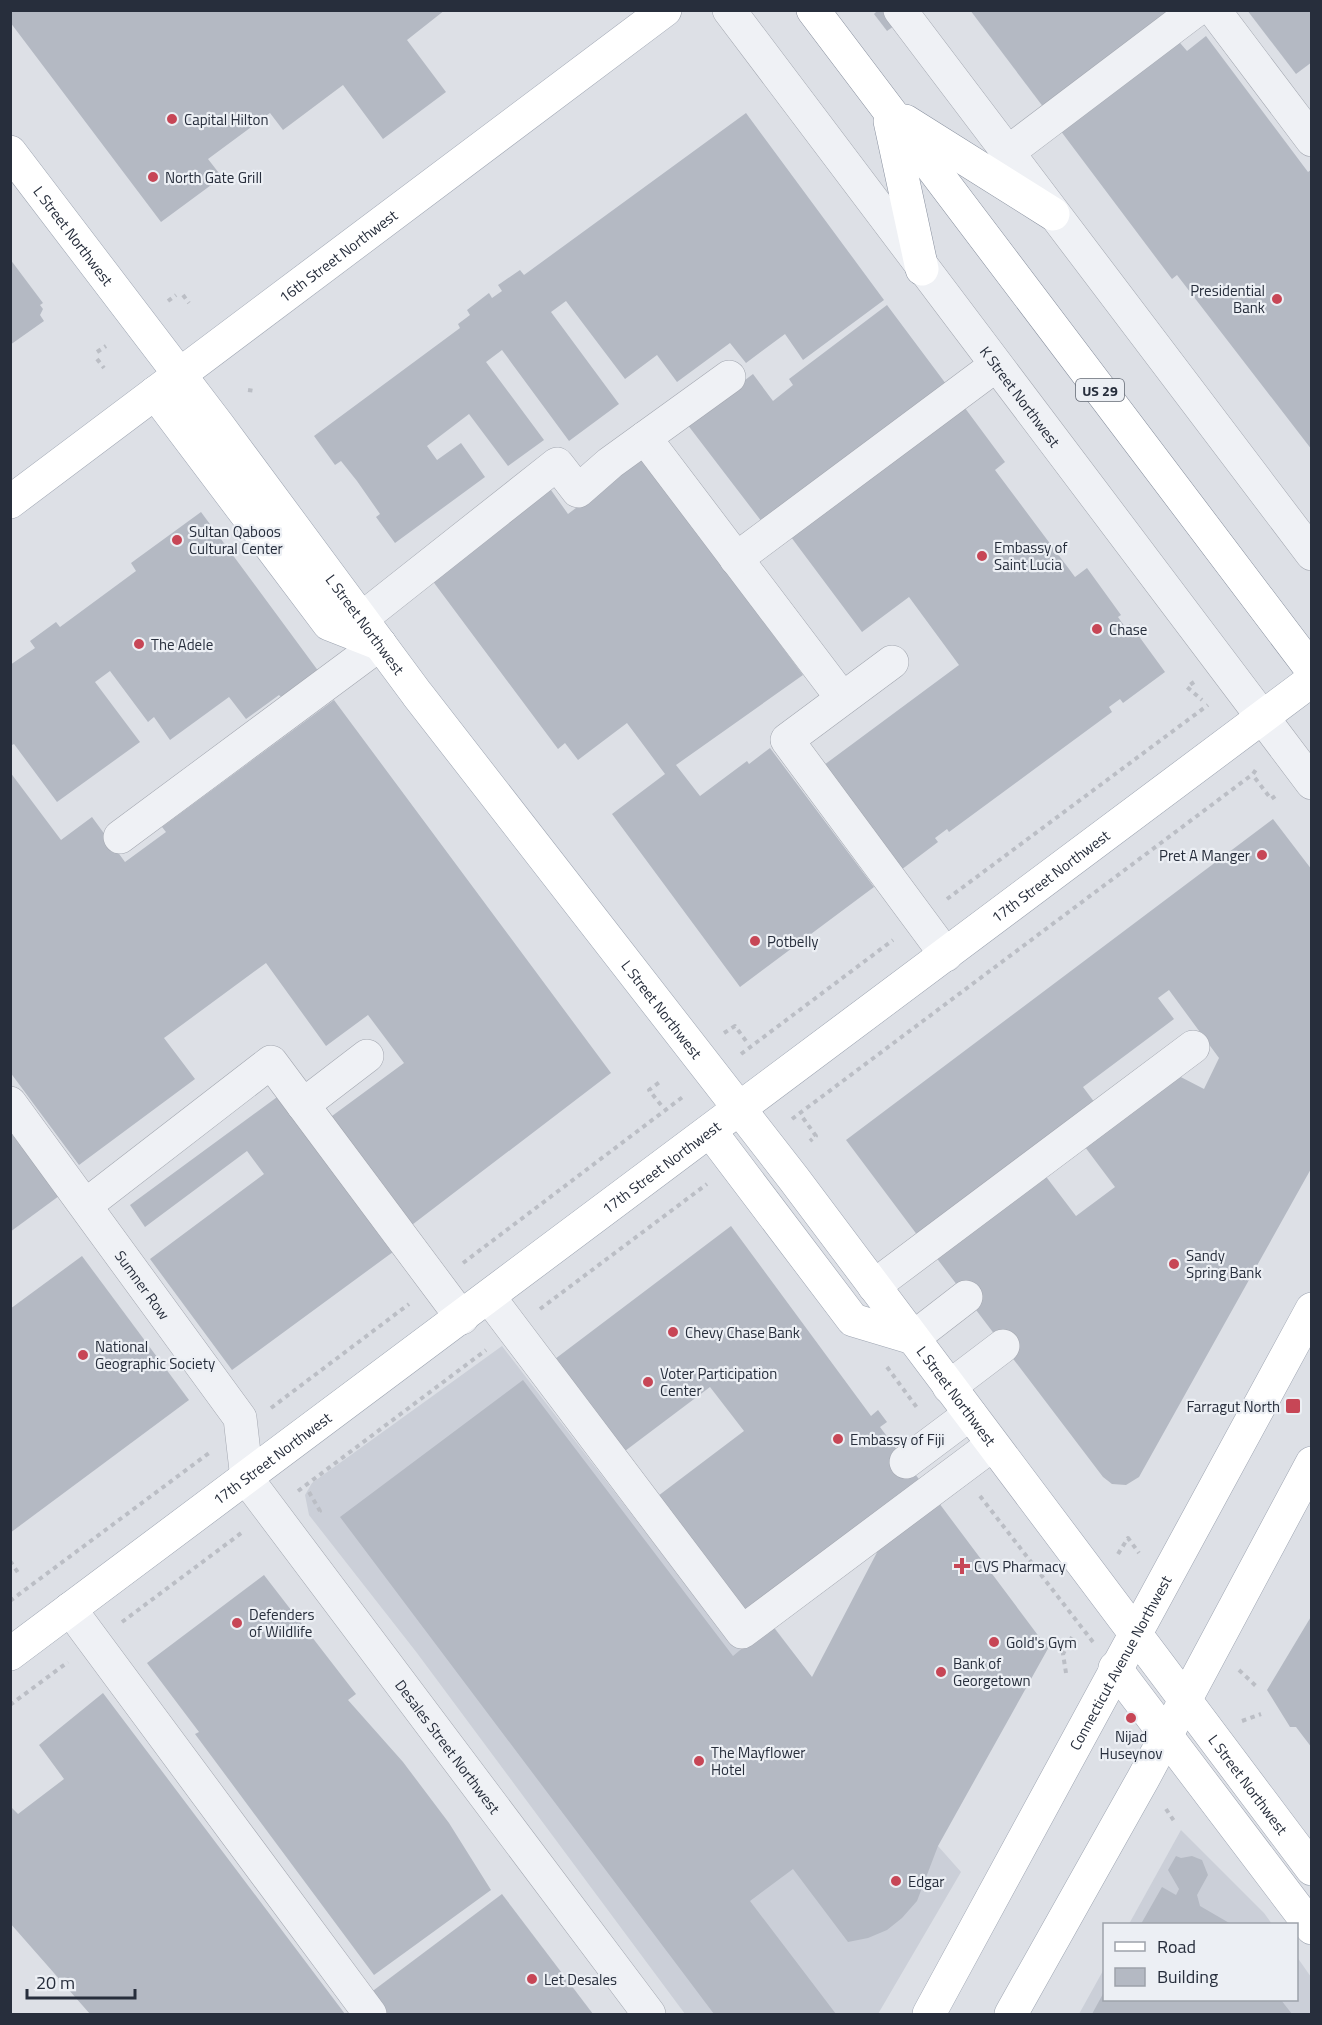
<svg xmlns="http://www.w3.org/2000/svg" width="1322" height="2025" viewBox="0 0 1322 2025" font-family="'Titillium Web',sans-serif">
<rect width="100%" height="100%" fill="#dde0e6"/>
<g fill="#cbcfd8">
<path d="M502 1346 733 1646 768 1619 938 1846 961 1872 878 2014H685L417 1653 309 1515 305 1495 312 1483Z"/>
<path d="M1181 1830 1264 1913 1272 1924H1129Z"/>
<path d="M1297 1957 1311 1977V2014H1079L1104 1969V2000H1296Z"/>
</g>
<g fill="#b4b9c3">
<path d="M10 10H445L407 40 446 92 383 139 343 85 283 130 270 113 208 159 222 177 161 222 10 22Z"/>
<path d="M878 10H882L894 26 887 31 874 14Z"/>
<path d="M970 10H1173L1044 108Z"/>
<path d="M1247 10H1312V62L1296 74Z"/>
<path d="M1206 36 1308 172 1312 169V450L1177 275 1172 279 1060 130 1175 37 1187 51Z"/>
<path d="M746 113 884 300 803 360 785 334 746 363 730 343 677 382 657 355 625 379 566 301 551 312 619 404 569 441 502 350 486 362 544 440 508 466 469 414 427 446 437 460 461 443 485 477 395 543 376 517 380 514 357 481 341 461 335 465 314 436 460 328 458 324 470 315 467 310 489 293 492 298 502 291 498 285 501 283 520 270 524 275Z"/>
<path d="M10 259 43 303 40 305 43 309 40 315 44 321 10 345Z"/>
<path d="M887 305 946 384 762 522 687 424 753 374 773 401 793 385 789 379Z"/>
<path d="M962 404 1005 462 995 470 1075 577 1087 568 1121 615 1118 617 1125 627 1130 624 1165 672 1123 703 1120 699 1109 707 1112 712 949 832 947 829 935 838 938 842 897 873 820 768 959 665 909 597 862 632 788 533Z"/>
<path d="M642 458 803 675 676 765 700 796 747 761 749 764 770 748 874 887 740 987 612 814 665 774 627 723 578 760 565 743 558 749 426 572 546 483 568 514Z"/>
<path d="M201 512 319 672 283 699 279 695 246 719 229 697 170 740 154 717 148 722 110 671 95 682 140 742 57 802 14 744 10 746V665L35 648 30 641 56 622 60 627 136 571 131 563Z"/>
<path d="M334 700 611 1073 387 1244 393 1252 232 1370 150 1259 264 1174 247 1151 145 1227 130 1205 284 1092 313 1130 404 1063 368 1015 326 1046 266 963 164 1038 195 1079 79 1165 10 1072V772L61 840 92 817 125 862 166 832 162 827Z"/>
<path d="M1273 819 1312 870V1167L1139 1477 1126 1485 1112 1484 1103 1477 932 1252 1041 1170 1076 1216 1115 1187 1082 1143 1173 1073 1204 1089 1219 1058 1169 990 1158 998 1174 1019 1083 1087 1098 1107 921 1240 846 1140Z"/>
<path d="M10 1132 59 1196 10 1232Z"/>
<path d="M731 1226 871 1416 878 1410 887 1422 880 1427 921 1482 745 1614 658 1496 744 1431 710 1387 625 1451 555 1359Z"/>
<path d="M82 1256 189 1400 10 1533V1309Z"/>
<path d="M523 1380 733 1656 771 1624 812 1677 885 1537 936 1499 1043 1642 1047 1641 1050 1645 938 1846 917 1901 902 1918 887 1930 868 1938 848 1942 793 1869 750 1901 836 2014H714L340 1517Z"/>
<path d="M264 1575 356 1694 348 1700 403 1762 449 1823 491 1890 374 1975 195 1734 199 1732 147 1663Z"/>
<path d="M1312 1615V1748L1296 1727H1290L1267 1690Z"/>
<path d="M103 1693 345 2014H90L10 1923V1806L18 1814 64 1779 39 1745Z"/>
<path d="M1176 1856 1181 1858 1192 1856 1202 1860 1208 1875 1197 1895 1200 1906 1231 1924H1141L1162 1887 1176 1895 1179 1889 1168 1870Z"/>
<path d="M502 1894 593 2014H387L370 1993Z"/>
<path d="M1104 1992V2000H1281L1292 2014H1092Z"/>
</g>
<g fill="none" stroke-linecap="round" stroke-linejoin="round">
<defs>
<g id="minor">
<path id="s1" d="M729 10 1312 783"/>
<path d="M900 10 1312 554"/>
<path d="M1214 10 1312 140"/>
<path d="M1007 153 1196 10"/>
<path d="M645 438 842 698"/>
<path d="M736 559 995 366"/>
<path d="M361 619 557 464 578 491 610 463 729 377"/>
<path d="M892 662 787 740 946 955"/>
<path d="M120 837 380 644"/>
<path id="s2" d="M10 1103 240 1418 247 1479 649 2014"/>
<path d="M303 1105 462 1318"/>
<path d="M86 1205 271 1062 303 1105 367 1056"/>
<path d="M874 1286 1193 1047"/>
<path d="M489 1297 742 1632 992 1445"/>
<path d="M913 1338 966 1297"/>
<path d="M949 1387 1003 1346"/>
<path d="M906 1462 970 1414"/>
<path d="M70 1609 370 2014"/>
</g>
<g id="major">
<path id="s3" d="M10 152 218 425 417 694 794 1179 1312 1869"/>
<path d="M155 393 329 624 380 644"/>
<path id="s4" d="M10 502 665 10"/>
<path d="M710 1131 853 1320 913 1338"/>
<path id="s5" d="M10 1654 1312 680"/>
<path d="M1115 1668 1312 1928"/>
<path id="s6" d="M929 2014 1312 1309"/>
<path d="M1011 2014 1143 1779 1312 1463"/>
</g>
<g id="highway">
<path d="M813 10 1312 670"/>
<path d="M890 121 922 269"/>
<path d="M905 121 1053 214"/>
</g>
</defs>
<use href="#minor" stroke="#a3a7b0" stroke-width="34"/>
<use href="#major" stroke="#9da4b1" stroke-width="34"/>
<use href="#highway" stroke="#858d9c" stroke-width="34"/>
<g stroke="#bbbec5" stroke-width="4" stroke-dasharray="4.5 4.5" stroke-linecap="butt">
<path d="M183 295 189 303"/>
<path d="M168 301 176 295"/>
<path d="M97 352 106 346"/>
<path d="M97 359 104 368"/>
<path d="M248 390 255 391"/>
<path d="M1194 682 1187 687 1202 700"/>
<path d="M1255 778 1271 799 1278 794"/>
<path d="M947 899 1208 705"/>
<path d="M724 1033 735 1026 746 1041"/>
<path d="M741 1054 893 940"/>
<path d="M661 1105 649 1090 661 1081"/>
<path d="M803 1118 816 1136 810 1141"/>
<path d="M792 1119 1253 774 1257 768"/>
<path d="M463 1263 684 1096"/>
<path d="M540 1309 707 1184"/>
<path d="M887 1367 918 1409"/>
<path d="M271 1408 409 1304"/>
<path d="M298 1491 486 1350"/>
<path d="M309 1492 320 1511 317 1513"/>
<path d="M980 1496 1093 1642"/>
<path d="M1118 1554 1128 1538 1139 1553"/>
<path d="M10 1561 19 1574"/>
<path d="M10 1601 209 1453"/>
<path d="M122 1622 244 1531"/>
<path d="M1239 1670 1256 1686"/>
<path d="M1066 1673 1063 1654 1072 1637"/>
<path d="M10 1705 68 1662"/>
<path d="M1242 1721 1261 1714"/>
<path d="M1166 1809 1174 1821"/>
</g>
<use href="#minor" stroke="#eff1f5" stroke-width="33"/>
<use href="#major" stroke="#fff" stroke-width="33"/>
<use href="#highway" stroke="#fff" stroke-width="33"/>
</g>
<g fill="#c74656" stroke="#eceff4" stroke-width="2">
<circle cx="172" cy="119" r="6"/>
<circle cx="153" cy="177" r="6"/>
<circle cx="1277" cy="299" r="6"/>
<circle cx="177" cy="540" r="6"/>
<circle cx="982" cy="556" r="6"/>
<circle cx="1097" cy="629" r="6"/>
<circle cx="139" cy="644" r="6"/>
<circle cx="1262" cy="855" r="6"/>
<circle cx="755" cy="941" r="6"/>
<circle cx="1174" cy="1264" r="6"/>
<circle cx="673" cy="1332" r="6"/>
<circle cx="83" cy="1355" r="6"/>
<circle cx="648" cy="1382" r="6"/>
<rect x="1285" y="1398" width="16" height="16" rx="3"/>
<circle cx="838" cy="1439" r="6"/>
<path d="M959 1557h6v6h6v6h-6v6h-6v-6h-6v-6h6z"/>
<circle cx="237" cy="1623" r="6"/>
<circle cx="994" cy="1642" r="6"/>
<circle cx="941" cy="1672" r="6"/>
<circle cx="1131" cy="1718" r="6"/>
<circle cx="699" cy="1761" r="6"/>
<circle cx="896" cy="1881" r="6"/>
<circle cx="532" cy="1979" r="6"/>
</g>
<g text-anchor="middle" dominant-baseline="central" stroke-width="4.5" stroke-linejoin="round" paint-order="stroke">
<rect fill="#eceff4" stroke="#626873" stroke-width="1.5" x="1076" y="379" width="48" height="22" rx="4.5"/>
<g font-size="14" font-weight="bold" fill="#272e3c">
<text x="1100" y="390">US 29</text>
</g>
<g font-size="15" fill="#272e3c" stroke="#eceff4" text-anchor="start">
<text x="184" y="119">Capital Hilton</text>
<text x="165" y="177">North Gate Grill</text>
<text x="1265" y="290" text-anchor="end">Presidential<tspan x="1265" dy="17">Bank</tspan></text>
<text x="189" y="531">Sultan Qaboos<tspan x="189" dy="17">Cultural Center</tspan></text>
<text x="994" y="547">Embassy of<tspan x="994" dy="17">Saint Lucia</tspan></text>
<text x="1109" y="629">Chase</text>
<text x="151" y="644">The Adele</text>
<text x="1250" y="855" text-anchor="end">Pret A Manger</text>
<text x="767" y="941">Potbelly</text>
<text x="1186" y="1255">Sandy<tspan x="1186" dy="17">Spring Bank</tspan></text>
<text x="685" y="1332">Chevy Chase Bank</text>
<text x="95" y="1346">National<tspan x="95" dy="17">Geographic Society</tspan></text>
<text x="660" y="1373">Voter Participation<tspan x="660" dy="17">Center</tspan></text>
<text x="1280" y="1406" text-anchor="end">Farragut North</text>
<text x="850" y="1439">Embassy of Fiji</text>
<text x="974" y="1566">CVS Pharmacy</text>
<text x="249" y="1614">Defenders<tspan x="249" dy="17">of Wildlife</tspan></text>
<text x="1006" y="1642">Gold's Gym</text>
<text x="953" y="1663">Bank of<tspan x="953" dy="17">Georgetown</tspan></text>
<text x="1131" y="1736" text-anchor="middle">Nijad<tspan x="1131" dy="17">Huseynov</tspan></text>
<text x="711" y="1752">The Mayflower<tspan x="711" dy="17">Hotel</tspan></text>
<text x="908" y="1881">Edgar</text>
<text x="544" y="1979">Let Desales</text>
</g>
<g font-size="15" fill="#272e3c" stroke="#eceff4">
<text stroke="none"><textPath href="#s3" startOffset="105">L Street Northwest</textPath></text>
<text stroke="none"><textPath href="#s4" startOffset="410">16th Street Northwest</textPath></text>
<text stroke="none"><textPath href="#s1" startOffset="484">K Street Northwest</textPath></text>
<text stroke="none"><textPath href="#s3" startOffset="591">L Street Northwest</textPath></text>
<text stroke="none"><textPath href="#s5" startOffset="1299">17th Street Northwest</textPath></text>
<text stroke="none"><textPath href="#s3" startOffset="1077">L Street Northwest</textPath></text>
<text stroke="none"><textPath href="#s5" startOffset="813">17th Street Northwest</textPath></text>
<text stroke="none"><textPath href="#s2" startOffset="225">Sumner Row</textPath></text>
<text stroke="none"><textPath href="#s3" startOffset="1563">L Street Northwest</textPath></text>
<text stroke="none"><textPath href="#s5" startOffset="327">17th Street Northwest</textPath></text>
<text stroke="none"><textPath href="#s6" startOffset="400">Connecticut Avenue Northwest</textPath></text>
<text stroke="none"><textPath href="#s2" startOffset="786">Desales Street Northwest</textPath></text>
<text stroke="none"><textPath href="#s3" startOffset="2049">L Street Northwest</textPath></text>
</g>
</g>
<rect width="1322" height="2025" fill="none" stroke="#272e3c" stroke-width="24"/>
<rect x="1103" y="1923" width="195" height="78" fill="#eceff4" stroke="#9da2aa" stroke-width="1.5"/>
<rect x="1115" y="1942" width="30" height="9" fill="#ffffff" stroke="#9da2aa" stroke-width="1.5"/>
<text x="1157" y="1953" font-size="18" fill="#272e3c">Road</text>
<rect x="1115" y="1968" width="30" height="18" fill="#b4b9c3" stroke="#9da2aa" stroke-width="1.5"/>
<text x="1157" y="1983" font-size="18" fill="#272e3c">Building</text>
<path d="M27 1989v9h108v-9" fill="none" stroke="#272e3c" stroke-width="3"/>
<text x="36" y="1989" font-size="18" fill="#272e3c" stroke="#eceff4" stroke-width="4.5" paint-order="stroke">20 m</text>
</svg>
